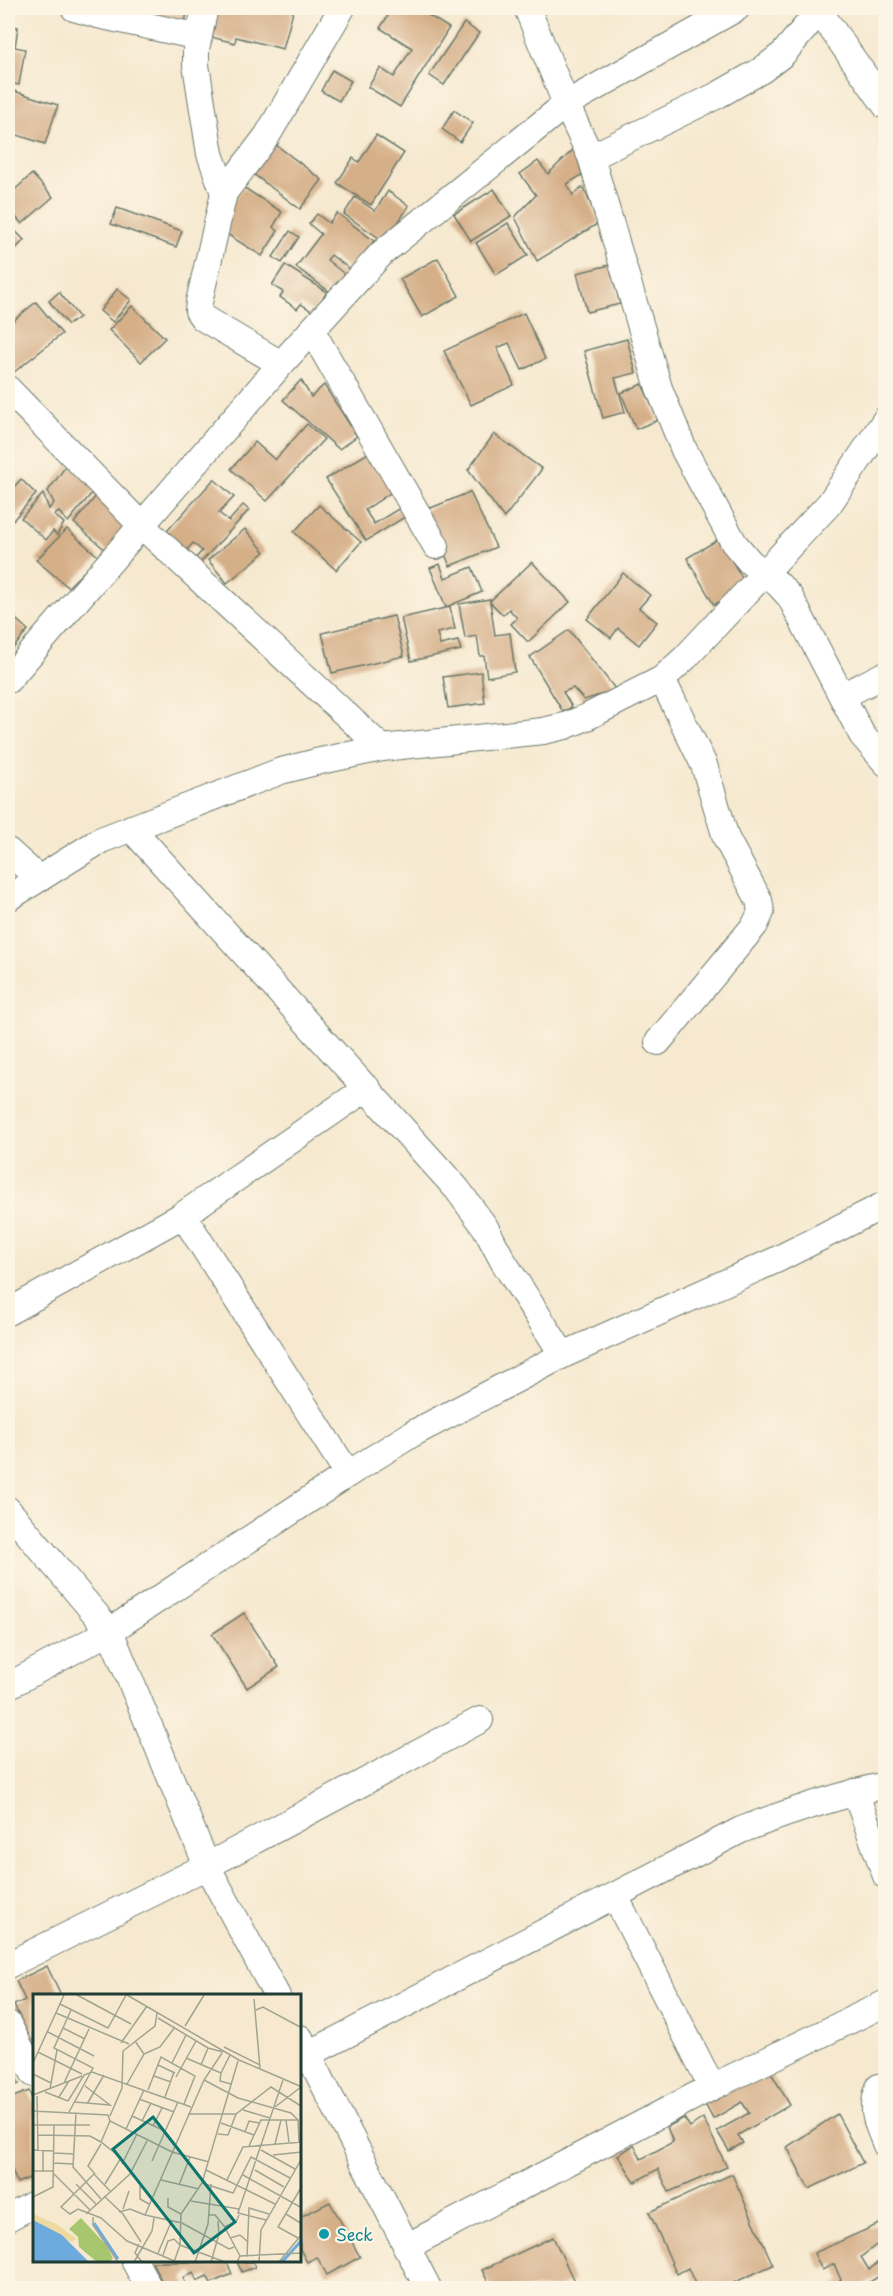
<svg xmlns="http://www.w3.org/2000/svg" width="893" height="2296" viewBox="0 0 893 2296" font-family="'Playpen Sans',sans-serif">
<rect width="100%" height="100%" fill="#fcf5e5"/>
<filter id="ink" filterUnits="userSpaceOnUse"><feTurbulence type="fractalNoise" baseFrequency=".0167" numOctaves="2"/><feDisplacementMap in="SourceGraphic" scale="12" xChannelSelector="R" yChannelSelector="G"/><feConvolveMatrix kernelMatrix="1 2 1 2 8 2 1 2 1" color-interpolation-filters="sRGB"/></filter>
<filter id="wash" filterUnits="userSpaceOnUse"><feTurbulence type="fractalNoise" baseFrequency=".008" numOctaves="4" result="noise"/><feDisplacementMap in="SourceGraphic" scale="24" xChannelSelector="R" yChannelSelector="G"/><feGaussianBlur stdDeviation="1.35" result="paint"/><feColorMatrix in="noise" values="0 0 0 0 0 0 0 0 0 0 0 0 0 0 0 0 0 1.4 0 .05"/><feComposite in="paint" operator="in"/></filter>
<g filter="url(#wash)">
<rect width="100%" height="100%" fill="#f6e9d0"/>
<g id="blocks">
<g fill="#d5af88">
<path d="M101 8H145L142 18Z"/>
<path d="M157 8H188L184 27 154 20Z"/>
<path d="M218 8H294L283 49 236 37 235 43 211 37Z"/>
<path d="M393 8H417L449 28 400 107 368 87 380 68 394 77 412 48 380 28Z"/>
<path d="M464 23 479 33 444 85 429 75Z"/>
<path d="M8 25 18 27 15 47 25 49 19 85 8 83Z"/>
<path d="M332 70 351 81 339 101 321 91Z"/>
<path d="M8 89 58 105 45 144 8 132Z"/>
<path d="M454 110 473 123 460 142 442 129Z"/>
<path d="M376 135 404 153 371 205 337 183 353 158 359 162Z"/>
<path d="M271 141 322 180 300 209 248 170Z"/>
<path d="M575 148 582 175 567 184 573 195 583 187 599 223 537 261 515 217 536 195 520 174 538 161 548 174Z"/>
<path d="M32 174 53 197 22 224 8 208V196Z"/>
<path d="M243 187 282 212 273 227 278 231 262 256 217 228Z"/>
<path d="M494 189 511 216 471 241 454 214Z"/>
<path d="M388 191 409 206 385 242 344 214 355 197 375 211Z"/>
<path d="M117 208 182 231 176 247 111 224Z"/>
<path d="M337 213 374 241 351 270 331 255 327 260 347 276 333 294 296 267 321 234 309 224 317 214 329 223Z"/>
<path d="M8 223 24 240 8 257Z"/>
<path d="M508 223 528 255 496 275 476 243Z"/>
<path d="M290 231 299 237 282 263 273 257Z"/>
<path d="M438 258 459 296 422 317 400 279Z"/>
<path d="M285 265 327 292 313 312 301 304 297 309 280 297 283 292 272 285Z"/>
<path d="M610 265 620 304 587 312 577 273Z"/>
<path d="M117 289 131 300 113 322 100 311Z"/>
<path d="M59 292 79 317 68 325 49 301Z"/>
<path d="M36 302 62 334 8 377V325Z"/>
<path d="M132 306 165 338 141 362 109 330Z"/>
<path d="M524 313 545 359 522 370 509 343 497 348 514 385 471 405 444 351Z"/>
<path d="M627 339 636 373 615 378 625 412 603 418 584 351Z"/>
<path d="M301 380 311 397 324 385 357 436 339 449 283 400Z"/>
<path d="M642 384 658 420 636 429 621 393Z"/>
<path d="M307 424 324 439 267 501 231 469 255 442 275 460Z"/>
<path d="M494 434 542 469 504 518 468 470Z"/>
<path d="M368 453 393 491 365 510 374 524 403 506 408 515 366 541 326 479Z"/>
<path d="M68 463 96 488 68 522 59 512 54 515 64 523 57 535 53 531 46 540 21 518 43 494 49 509 54 503 48 491Z"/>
<path d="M21 479 36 494 8 526V482L13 488Z"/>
<path d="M214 479 234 497 219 513 229 521 243 505 249 510 193 571 188 567 202 551 193 543 179 559 159 540Z"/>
<path d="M100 491 135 520 108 552 74 523Z"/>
<path d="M470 492 496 547 450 566 426 510Z"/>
<path d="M319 505 361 542 336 570 294 532Z"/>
<path d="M67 529 99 557 68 587 36 560Z"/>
<path d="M245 529 265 552 227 583 208 560Z"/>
<path d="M719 539 747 586 714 605 687 558Z"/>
<path d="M532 562 570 602 528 642 511 624 517 618 509 609 503 615 490 602 495 635 510 633 515 672 487 677 484 656H480L477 636 465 638 459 604 490 599V601Z"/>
<path d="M440 564 445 578 472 567 482 592 446 607 430 568Z"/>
<path d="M623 573 650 595 639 608 657 622 639 645 618 628 611 638 587 619Z"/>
<path d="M450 607 455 629 437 633 440 645 458 641 461 650 411 661 401 618Z"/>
<path d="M8 612 28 630 11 651 8 647Z"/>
<path d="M394 616 404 656 332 673 322 633Z"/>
<path d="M569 630 616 690 584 700 573 688 563 692 572 707 563 712 530 657Z"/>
<path d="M481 672 485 703 448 708 443 677Z"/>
<path d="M244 1613 279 1667 247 1688 212 1634Z"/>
<path d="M47 1966 61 1996H34V2046L14 2005 25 2000 16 1981Z"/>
<path d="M8 2055 19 2084 8 2088Z"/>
<path d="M767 2066 790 2105 738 2135 743 2143 729 2151 717 2131 749 2113 742 2102 713 2119 704 2102Z"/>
<path d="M29 2091 34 2104V2176L17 2183 8 2159V2099Z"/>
<path d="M837 2114 863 2163 809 2189 787 2147Z"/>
<path d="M684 2118 690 2127 703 2118 727 2167 669 2192 658 2169 635 2182 618 2155 634 2145 641 2159 673 2142 667 2127Z"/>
<path d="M732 2174 773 2265 722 2288H697L688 2268 677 2274 649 2212Z"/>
<path d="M330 2202 360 2257 327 2275 317 2257 307 2262 300 2249V2217Z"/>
<path d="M881 2223 884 2239 861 2257 869 2270 886 2255V2272L860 2288H832L831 2287 841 2280 834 2264 822 2270 814 2253Z"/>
<path d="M553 2237 574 2281 557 2288H491L482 2270Z"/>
<path d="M152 2262H227L232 2274 211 2283 207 2276 197 2281 193 2272 183 2278 188 2288H165Z"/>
<path d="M237 2262H253L255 2267 242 2272Z"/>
<path d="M768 2283 770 2288H756Z"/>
</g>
</g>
</g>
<g filter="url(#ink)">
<use href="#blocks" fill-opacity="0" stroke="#6a796b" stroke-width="1.5"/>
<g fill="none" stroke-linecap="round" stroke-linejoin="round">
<defs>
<g id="street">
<path d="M74 8 98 15 199 37"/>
<path d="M205 8 196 49V65L210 154 224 193"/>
<path d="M527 8 566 104 591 157 659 388 684 450 734 543 750 562 778 584 790 597 862 735 886 763"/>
<path d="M817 8 886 106"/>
<path d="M591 157 718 95 762 70 783 54 819 11"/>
<path d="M312 331 436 546"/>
<path d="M281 364 203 318 198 311 199 302 224 193 267 136 342 8"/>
<path d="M8 389 141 525 382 748"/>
<path d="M8 680 281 364 382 253 566 104 737 8"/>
<path d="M842 696 886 674"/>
<path d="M131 828 457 1189 485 1227 503 1261 563 1355"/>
<path d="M8 851 38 878"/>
<path d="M8 898 101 840 281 771 316 762 382 748 543 731 565 726 587 717 662 679 686 657 829 504 886 419"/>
<path d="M658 1042 755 925 761 912 759 900 726 838 704 765 662 679"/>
<path d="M183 1215 348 1474"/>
<path d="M8 1312 183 1215 367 1088"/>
<path d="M8 1510 110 1631 207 1866 277 1996"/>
<path d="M8 1686 110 1631 348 1474 412 1434 563 1355 776 1260 886 1204"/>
<path d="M855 1792 886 1876"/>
<path d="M615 1896 712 2087"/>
<path d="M8 1965 207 1866 480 1720"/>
<path d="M8 2024 34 2074"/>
<path d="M300 2038 428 2288"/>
<path d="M309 2054 741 1830C788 1812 836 1796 886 1785"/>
<path d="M886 2085 879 2087C870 2111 877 2123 886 2145"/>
<path d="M8 2218 34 2204"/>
<path d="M406 2247 712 2087 886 2003"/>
<path d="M135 2262 149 2288"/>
</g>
</defs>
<use href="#street" stroke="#6a796b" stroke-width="28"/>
<use href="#street" stroke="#fff" stroke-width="26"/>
</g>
</g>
<circle fill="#0f9aa8" stroke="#fcf5e5" stroke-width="2" cx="324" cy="2234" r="6"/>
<g text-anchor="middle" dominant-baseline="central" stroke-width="4.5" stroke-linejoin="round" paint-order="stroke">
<g font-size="16" fill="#0d838f" stroke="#fcf5e5" text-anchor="start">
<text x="336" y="2234">Seck</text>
</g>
</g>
<g transform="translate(33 1994)">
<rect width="268" height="268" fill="#f6e9d0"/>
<path d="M48 224 73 251 80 264 77 268H64L46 253 45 243 36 235Z" fill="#a8c66d"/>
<path d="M0 220 23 230 44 245 38 248 0 226Z" fill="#eeda9e"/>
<path d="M0 226 29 241 56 268H0Z" fill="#6dabdf"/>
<path fill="none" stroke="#6dabdf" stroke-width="3" d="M61 229 85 265M249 268 269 246"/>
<path fill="none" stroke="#a0a492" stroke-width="1.5" d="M44 1 98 30M94 1 206 66 269 93M221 5 227 74M27 10 75 34 93 1M223 16 230 13 269 34M23 19 96 50M125 24 175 54 190 58M152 32 171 1M30 34 52 45M15 38 61 62M88 49 114 12M191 53 227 71M5 58 49 80M111 60 127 53 142 33M153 64 188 79 187 87 198 90M0 69 31 1M139 69 153 41M125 71 142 79M168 71 175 54M188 79 197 61M0 80 18 89M121 82 138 88M143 83 163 47M171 86 205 104 258 119 265 126 266 148M31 89 56 35M94 90 111 60 102 47M17 95 24 56M115 96 128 63 162 82 151 110M12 98 35 107M0 101 49 82M4 102 5 156M26 103 36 87M132 103 141 78M106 105 141 118M35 107 51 81 59 78 158 113M42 108 77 111 52 92M54 110 71 81M242 113 268 93M210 116 237 124M0 117 75 121 77 127 139 158 176 168M36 118 60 74 21 54 38 16M43 119 40 173 68 205M155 120H203L238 93 268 112V126M77 122 89 94 90 57 122 32 124 19M99 122 132 137M253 126 256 148M109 127 118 109M188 129 221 141M0 131H57M120 132 129 114M93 135 111 96M212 138 216 127 226 129M185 140 195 141 203 120M5 141 57 142 68 148 88 164 72 190M68 148 77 127M242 150 248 126M216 152 228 126H266M0 156 21 157M228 156 262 175M21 159 41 160M240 161 269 158M119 167 145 108M21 169 40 170M89 170 104 140M173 176 242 210M222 176 251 193M0 177H20M10 177V157M20 179 57 216M62 180 55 172 68 150M210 181 269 214M128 186 166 195M194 186 210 153 269 148M169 189 200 199 218 163 257 184M43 190 63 210M146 191 157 163M107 192V205L116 210M77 197 61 180 28 213 37 220 45 215 68 224 94 247 144 268M71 202 90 220 108 248M0 203 20 193 21 131M135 204V213L148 220M158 207 206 215M90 215 96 197M86 218 97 215 112 221 171 86 189 59M53 220 97 180 115 145M253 220 269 230M112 221 149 229 196 255 201 253M176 221H182L191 232 207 262M60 223V231L85 268M233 226 205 219 250 86M191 233 203 228 206 221M197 244 207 241 215 248M265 244 245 233 269 192M106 250 102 259 109 268M125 259 139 226M130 261 135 247 141 245 147 251 192 268M214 263 216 214 236 220M101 268 119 237 121 224M141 268 147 251 148 220 169 189 205 67M162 268 175 230 178 190M178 268 186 240 185 227M204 268 207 262 269 259M226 268 228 236 269 164M246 268 269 240"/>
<path fill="#0f766e" fill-opacity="0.15" stroke="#0f766e" stroke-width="3" d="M120 123 202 228 161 259 80 155Z"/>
<rect width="268" height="268" fill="none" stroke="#1f3d34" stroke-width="3"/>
</g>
<rect width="893" height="2296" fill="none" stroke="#fcf5e5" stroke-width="30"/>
</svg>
